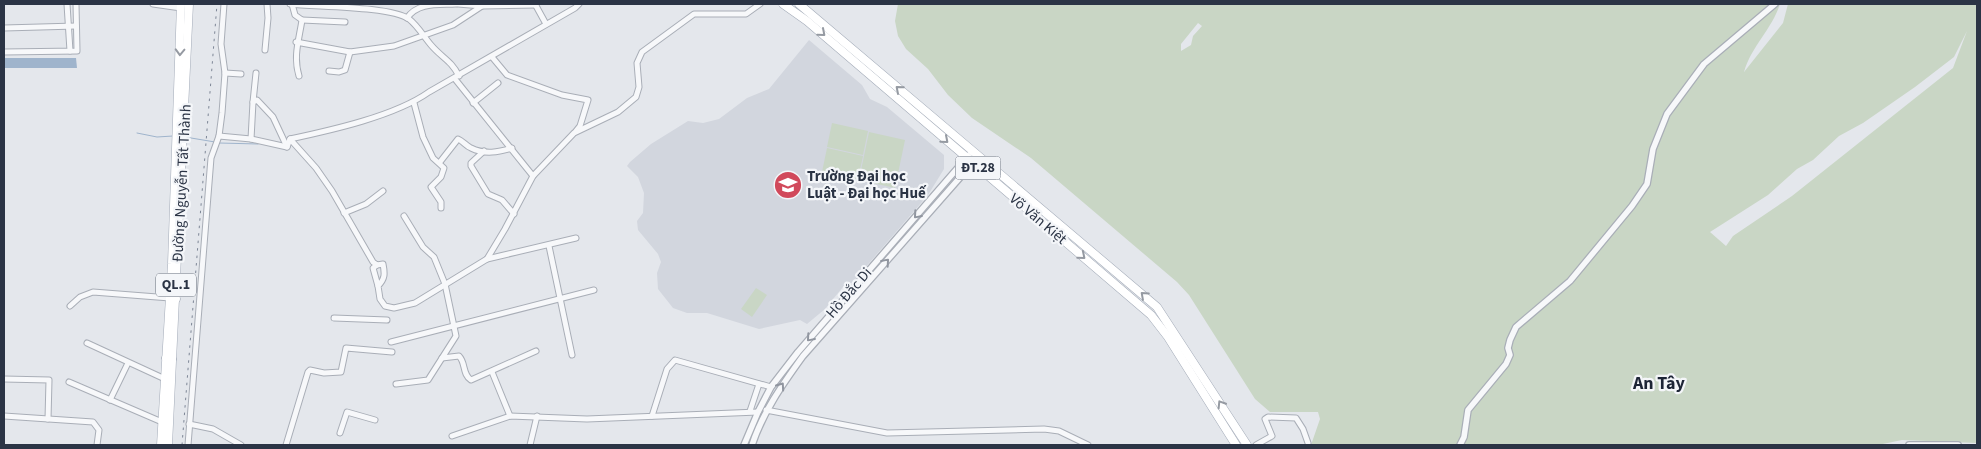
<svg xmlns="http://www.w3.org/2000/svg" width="1981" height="449" viewBox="0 0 1981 449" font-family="'Source Sans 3',sans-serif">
<rect width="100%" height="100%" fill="#e4e7ec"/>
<path fill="#d2d6de" d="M809 40 862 85 870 99 887 107 944 155V169L928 195 851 284 847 282 825 309 807 324 800 320 759 329 707 313H687L673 308 658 289 657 273 661 262 658 254 638 230 637 221 643 213 644 193 638 177 627 166 630 162 651 144 688 121 703 123 719 119 747 98 769 89Z"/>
<g fill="#c9d6c5" fill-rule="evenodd">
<path d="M898 4H1780C1772 29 1751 47 1744 72L1783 23 1788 4H1977V443L1902 440 1878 445H1311L1320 419 1318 412H1270L1255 399 1189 295 1177 282 1031 158 972 118 948 95 928 69 906 49 898 36 895 21ZM1198 23 1202 26 1193 36 1191 45 1181 51V44ZM1967 31 1953 68 1792 196 1733 236 1726 246 1710 232 1768 195 1797 169 1813 160 1839 136 1863 123 1915 87 1954 57Z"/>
<path d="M832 123 868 131 863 155 827 147Z"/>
<path d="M869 132 905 140 895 188 859 180Z"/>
<path d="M827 148 863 156 858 179 822 172Z"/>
<path d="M756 288 767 295 752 317 741 309Z"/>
</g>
<path fill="#9fb4cc" d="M4 58H76L77 68H4Z"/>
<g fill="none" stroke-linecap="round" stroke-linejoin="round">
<g stroke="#9fb4cc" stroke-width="1">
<path d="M137 133 157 137 173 136"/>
<path d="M185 137 215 142"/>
<path d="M219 143 258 144"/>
</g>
<defs>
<g id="minor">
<path d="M67 4 70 51"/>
<path d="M153 4 181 8"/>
<path d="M290 4C316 7 390 6 409 19 418 26 424 37 431 45 442 58 451 60 459 76"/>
<path d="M292 4 295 15 302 20C299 40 293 56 299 76"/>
<path d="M458 4 482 6 536 5"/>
<path d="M535 4 546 24"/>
<path d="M407 18C418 2 438 5 456 4"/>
<path d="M302 20 345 22"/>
<path d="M4 28 76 26"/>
<path d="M296 42 350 52 394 46 453 25 482 6"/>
<path d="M265 50 268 18 267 4"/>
<path d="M4 52 77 51 76 4"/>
<path d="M492 57 507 75 562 95 588 100 580 126 576 131"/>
<path d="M329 71 339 72 345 70 350 52"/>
<path d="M225 73 241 74"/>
<path d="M455 79 533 176"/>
<path d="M253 102 256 73"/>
<path d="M414 103 423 137 433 158 444 168 441 177 431 187 441 202V208"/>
<path d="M473 103 498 83"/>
<path d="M219 136 251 139 287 147 290 139C332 130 395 116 429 92L575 8 579 4"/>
<path d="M251 139 253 102 257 100 273 117 287 147"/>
<path d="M290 139 316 168 332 191 373 262 377 265 383 264C385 274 385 279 378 286L380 299 385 306 394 308 415 303 487 259 505 229 533 176 574 133 618 112 636 97 639 87 637 63 642 52 694 14H746L760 4"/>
<path d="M484 151 471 163V166L488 194 502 200 514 214"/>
<path d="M440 162 458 139C463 141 466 146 471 148 485 155 499 152 512 148"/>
<path d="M344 213 366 204 383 191"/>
<path d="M549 246 572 355"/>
<path d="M487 259 576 238"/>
<path d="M377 265 373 268 378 286"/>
<path d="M70 306 80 297 93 292 170 298"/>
<path d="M334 318 387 320"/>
<path d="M391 342 594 290"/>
<path d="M87 343 165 379"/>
<path d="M442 358 459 356C466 363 462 374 471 380L536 351"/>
<path d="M492 372 510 416"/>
<path d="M4 379 49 380 48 419"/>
<path d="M69 382 162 422"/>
<path d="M396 384 428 380 456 336 445 284 434 257 423 247 404 216"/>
<path d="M110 400 128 363"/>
<path d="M766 410 887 433 1044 429 1059 431 1088 445"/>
<path d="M750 411 759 384"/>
<path d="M4 416 93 422 99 430 97 445"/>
<path d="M652 416 667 369 675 360 771 387"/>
<path d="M189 424 213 429 241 445"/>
<path d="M340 433 347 412 375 420"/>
<path d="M452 436 510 416 587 419 758 412"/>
<path d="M188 445 211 158 219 136 222 113 225 73 221 44 224 4"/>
<path d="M286 445 308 372 310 370 324 373 341 372 346 348 392 352"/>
<path d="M530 445 537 416"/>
<path d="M1256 445 1272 436 1265 419 1268 417 1296 418 1303 429 1308 443"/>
</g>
<g id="tertiary">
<path d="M744 445 758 412 771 387 798 352 969 155"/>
<path d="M752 445C763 412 782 385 803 356L978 157"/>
<path d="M1460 445 1464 437 1468 410 1506 364 1510 355 1508 348 1510 340 1516 327 1570 281 1632 206 1647 184 1653 149 1667 114 1704 64 1775 4"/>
<path d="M1909 445H1958"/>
</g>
<g id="primary">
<path d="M783 4 807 21 1151 315 1168 337 1236 445"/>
<path d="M799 4 1157 307 1247 445"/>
<path d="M161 445 172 264 181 4"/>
<path d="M168 445 189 4"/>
</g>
<g id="trunk">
<path d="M170 298 176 299"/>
<path d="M166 358 172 359"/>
</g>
</defs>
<use href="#minor" stroke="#a9aeb7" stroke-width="7"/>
<use href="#tertiary" stroke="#a9aeb7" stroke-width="8"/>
<use href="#primary" stroke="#a3abb8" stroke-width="9"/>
<use href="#trunk" stroke="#8b94a3" stroke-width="9"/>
<use href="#minor" stroke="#f7f8fa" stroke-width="5"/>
<use href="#tertiary" stroke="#f7f8fa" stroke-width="5.5"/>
<use href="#primary" stroke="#fff" stroke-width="8"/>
<use href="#trunk" stroke="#fff" stroke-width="8"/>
<path stroke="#7d8696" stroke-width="1" stroke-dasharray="2.5 5" stroke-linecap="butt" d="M182 445 217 4"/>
</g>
<defs><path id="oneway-chevron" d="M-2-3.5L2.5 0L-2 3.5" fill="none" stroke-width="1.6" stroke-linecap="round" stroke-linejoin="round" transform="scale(1.25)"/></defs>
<g stroke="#959aa2">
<use href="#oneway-chevron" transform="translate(822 33) rotate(41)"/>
<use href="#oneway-chevron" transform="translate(180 52) rotate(92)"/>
<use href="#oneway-chevron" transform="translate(899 89) rotate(-139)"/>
<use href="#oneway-chevron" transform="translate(945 140) rotate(41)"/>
<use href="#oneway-chevron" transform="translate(1082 256) rotate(40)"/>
<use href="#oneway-chevron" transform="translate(1144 295) rotate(-138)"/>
<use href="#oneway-chevron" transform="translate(1221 404) rotate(-122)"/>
</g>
<g stroke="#9196a0">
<use href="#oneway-chevron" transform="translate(917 215) rotate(131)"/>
<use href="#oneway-chevron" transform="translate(886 262) rotate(-49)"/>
<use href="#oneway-chevron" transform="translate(810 338) rotate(131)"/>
<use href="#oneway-chevron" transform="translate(781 386) rotate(-55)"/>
</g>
<defs>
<symbol id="university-disc" viewBox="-11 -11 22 22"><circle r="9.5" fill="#d1495b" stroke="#f4f6f9"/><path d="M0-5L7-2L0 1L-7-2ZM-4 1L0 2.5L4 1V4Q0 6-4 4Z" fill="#fff"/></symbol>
</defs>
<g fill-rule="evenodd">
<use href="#university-disc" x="772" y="169" width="32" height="32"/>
</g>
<g text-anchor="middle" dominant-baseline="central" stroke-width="4.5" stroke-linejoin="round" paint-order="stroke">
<g fill="#f4f6f9" stroke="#676e7b" stroke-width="1">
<rect x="955.5" y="156.5" width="45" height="23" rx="4"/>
<rect x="156" y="273.5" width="40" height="23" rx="4"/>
</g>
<g font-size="14" font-weight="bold" fill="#2b3445">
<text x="978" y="168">ĐT.28</text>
<text x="176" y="285">QL.1</text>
</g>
<g font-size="15" font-weight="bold" fill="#2b3445" stroke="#f4f6f9" text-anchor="start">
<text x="807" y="176">Trường Đại học<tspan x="807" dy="17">Luật - Đại học Huế</tspan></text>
</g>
<g font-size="15" fill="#2b3445" stroke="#f4f6f9">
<text transform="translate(182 183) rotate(-87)">Đường Nguyễn Tất Thành</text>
<text transform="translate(1038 219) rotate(40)">Võ Văn Kiệt</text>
<text transform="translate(849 293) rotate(-49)">Hồ Đắc Di</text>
</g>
<g font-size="18" font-weight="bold" fill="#1d2536" stroke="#f4f6f9">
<text x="1659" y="383">An Tây</text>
</g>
</g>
<rect width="1981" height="449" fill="none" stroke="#2b3445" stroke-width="10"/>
</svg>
